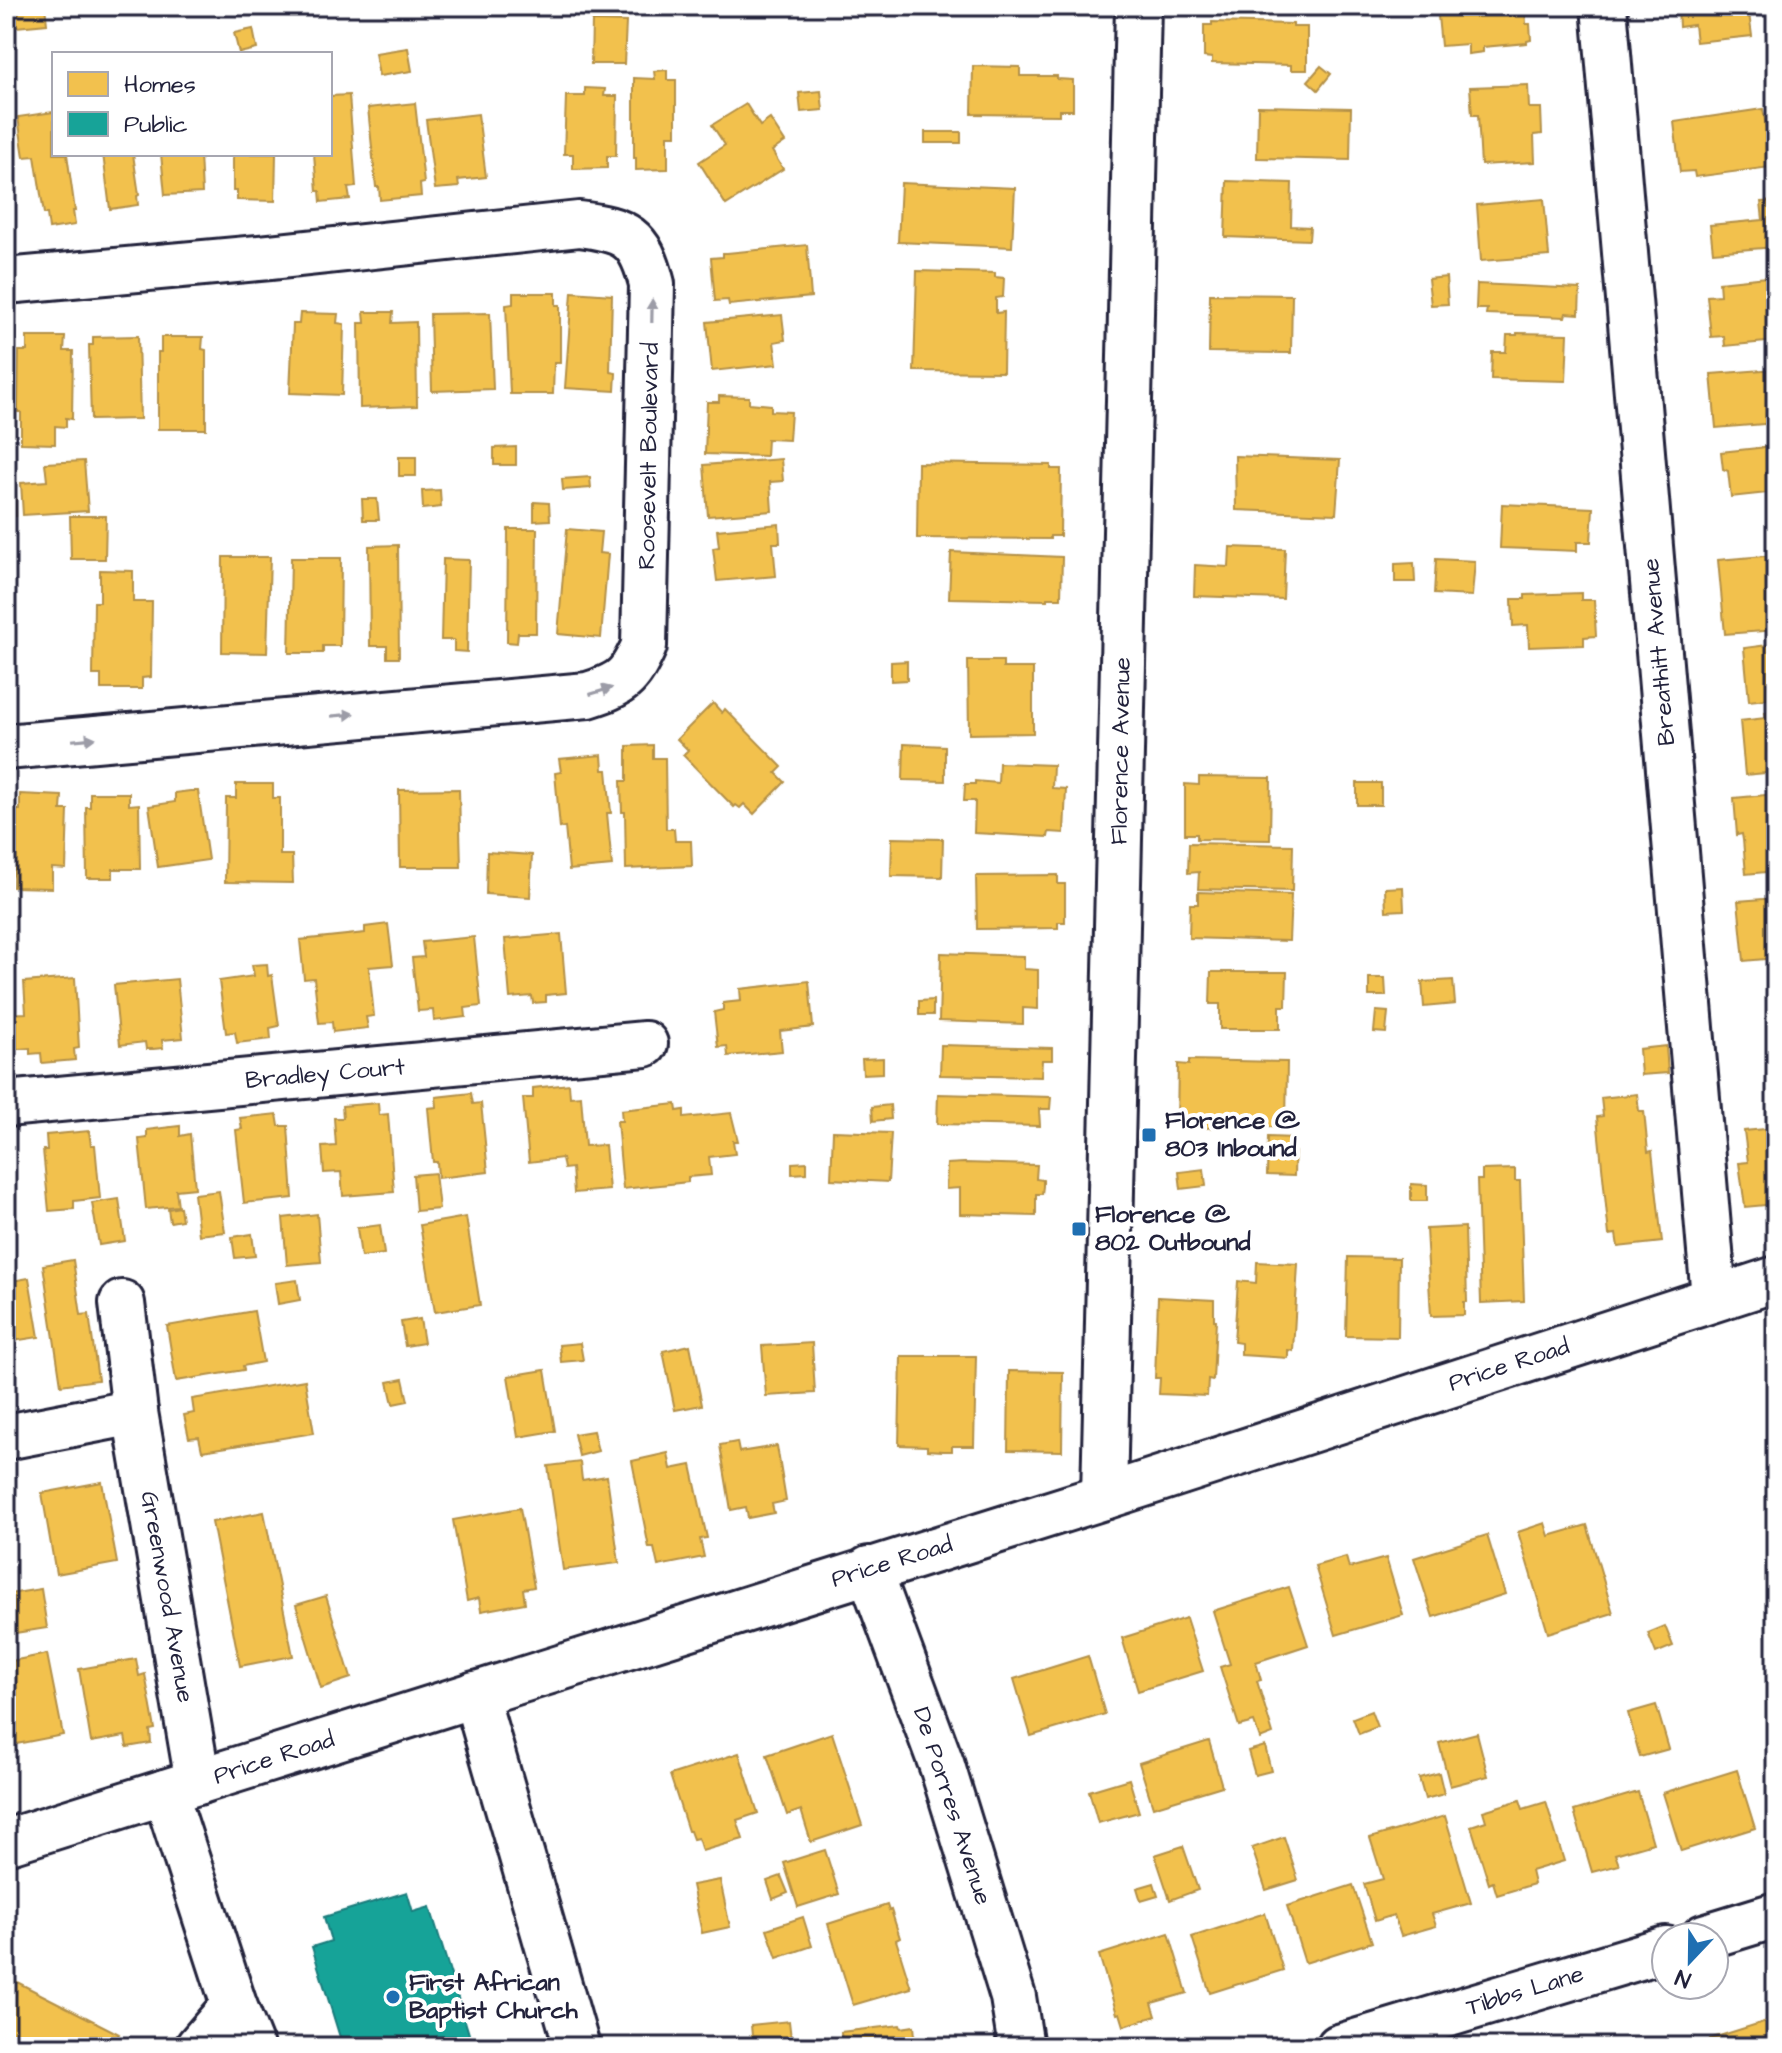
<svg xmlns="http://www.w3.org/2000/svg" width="1782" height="2053" viewBox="0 0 1782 2053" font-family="'Architects Daughter',sans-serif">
<rect width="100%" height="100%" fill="#fff"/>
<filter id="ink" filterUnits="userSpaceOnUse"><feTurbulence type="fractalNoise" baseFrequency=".0125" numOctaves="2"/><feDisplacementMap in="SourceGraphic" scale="16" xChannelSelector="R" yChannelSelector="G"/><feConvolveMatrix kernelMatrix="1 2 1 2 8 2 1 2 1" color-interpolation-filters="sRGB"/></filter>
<g filter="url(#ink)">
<g fill="#f2c14e" stroke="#b49148" stroke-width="2">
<path d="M6 6H45L47 24 6 28Z"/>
<path d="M865 6H896V14L865 16Z"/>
<path d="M1437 6H1525L1526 24H1530L1531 40 1527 41V43L1483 47V52L1468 54V44L1441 46Z"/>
<path d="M1688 6H1748L1752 36 1696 42 1694 25 1679 27 1678 7Z"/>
<path d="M592 21 626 22 624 64H591Z"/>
<path d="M1212 22 1293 24V27H1307V70H1291V65L1212 63V58L1204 57V25H1212Z"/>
<path d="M253 29 257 49 239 53 234 33Z"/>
<path d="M6 36 11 76H6Z"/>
<path d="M408 48 412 71 379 76 375 53Z"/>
<path d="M973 66 1020 67V76H1057V79L1073 80V110H1059V115L972 114Z"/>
<path d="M1321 66 1331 74 1318 90 1308 81Z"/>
<path d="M667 70V80H676V135H668V169L636 170V158H634V78L655 79 654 71Z"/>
<path d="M1528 85 1529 108H1541L1542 134 1534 135 1535 162 1481 165 1478 115H1472L1470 87Z"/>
<path d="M585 88 605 89 604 96H617L616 156H607V168L573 169V154H564L566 96H585Z"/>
<path d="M821 91 823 110 801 112 799 93Z"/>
<path d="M349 95 356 187 348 188 350 199 321 202 320 191H317L314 154H330V96Z"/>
<path d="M415 103 424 183 420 184 421 196 380 200 379 187H376L368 108Z"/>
<path d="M746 104 760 126 770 119 785 142 772 151 783 169 726 205 699 162 725 145 712 125Z"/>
<path d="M1258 106 1351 108 1350 160 1257 158Z"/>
<path d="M1763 109 1766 127 1775 126 1776 134V147L1768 148 1771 167 1695 177 1694 171 1680 172 1674 122Z"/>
<path d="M54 112V154H67L75 211H73L75 225 49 229 47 214H44L35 156 24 157 18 117Z"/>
<path d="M478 114 486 177 458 180 459 187 435 189 426 120Z"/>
<rect x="925" y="132" width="36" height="11"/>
<path d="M103 154H133L139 195 137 196 138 205 110 209Z"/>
<path d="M161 154H200L202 193 165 195Z"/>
<path d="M233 154H276L275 201 237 200V191H233Z"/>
<path d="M1227 181 1292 183 1291 226 1310 227 1309 240 1225 237Z"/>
<path d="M901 183 1015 188 1012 247 898 242Z"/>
<path d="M1544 199 1549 256 1481 261 1477 205Z"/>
<path d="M1776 201V247L1713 252 1710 225 1763 220 1761 202Z"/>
<path d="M807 245 811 297 729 305 728 300 715 301 711 258 723 257V253H727Z"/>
<path d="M917 271 995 273V277L1004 278 1003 297 996 298V313L1004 312 1003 372 914 371Z"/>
<path d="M1776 276V341L1725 346 1724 336 1711 337 1707 296 1720 295 1719 282Z"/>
<path d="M1446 277 1448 304 1431 305 1428 279Z"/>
<path d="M1477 284 1580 289 1579 314 1566 313 1565 317 1486 314 1487 309H1476Z"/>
<path d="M572 292 612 295 610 372 616 373 615 391 565 388Z"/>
<path d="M513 293H556V305H560V363H554L553 394H510L506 305 513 304Z"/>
<path d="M1210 294 1292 295 1291 353 1209 352Z"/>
<path d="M364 312H393L392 323 416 322 417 406 360 408 359 323H365Z"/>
<path d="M300 313 338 314 337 323 344 324 342 395 290 393 293 324H299Z"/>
<path d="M490 313 493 389 432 391 430 314Z"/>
<path d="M782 315 785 340 774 342 777 364 712 371 707 322Z"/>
<path d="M1517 333 1568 334 1566 381 1491 379 1492 352H1506L1507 335H1517Z"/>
<path d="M138 336 140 419 91 420 89 345H93V337Z"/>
<path d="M27 337H65L64 351H73L72 419 66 418V427L55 426V444L21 443V412H18L19 351H27Z"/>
<path d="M161 337H203L202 349 206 350V429H158V352H161Z"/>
<path d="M1776 369V423L1716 428 1711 374Z"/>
<path d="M719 396 749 397V403L771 405V411L791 412 789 440 767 439 766 456 705 454 707 402H719Z"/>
<path d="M1776 446V492L1731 497 1728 471 1723 469 1721 452Z"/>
<path d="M516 447V465H494V448Z"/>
<path d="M1235 456 1340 460 1336 514 1236 510Z"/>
<rect x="399" y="457" width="17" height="19"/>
<path d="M781 459 783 481 770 482 772 511 708 516 704 465Z"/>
<path d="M84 461 88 511 23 515 21 483 47 481 45 463Z"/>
<path d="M918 463 1051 465V469H1061L1060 536H1050V539L917 538Z"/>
<path d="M590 477 591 488 563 490 562 479Z"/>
<path d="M6 489H15L16 516 6 517Z"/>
<path d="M440 490 441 507 423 509 422 491Z"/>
<path d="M362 499H377L379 520H363Z"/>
<path d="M534 502 549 503 550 520 534 521Z"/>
<path d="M1502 504 1593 508 1591 542H1577V551L1500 548Z"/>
<path d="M70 516H106L105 559H71Z"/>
<path d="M779 524 780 543H773L776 576 717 581 713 548 719 547 717 530Z"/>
<path d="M508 529H537L536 633H518L517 643 507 642Z"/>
<path d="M567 529 601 532 599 553 608 554 601 638 558 634Z"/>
<path d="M398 545 399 658H387V646H370L369 546Z"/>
<path d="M1230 547 1285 549 1283 599 1194 596 1195 565 1229 567Z"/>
<path d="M951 552 1062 557 1061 598H1047V600L949 598Z"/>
<path d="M1776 555V630L1725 634 1718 560Z"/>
<path d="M223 557H270L267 653 222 652Z"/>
<path d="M291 558H341L340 646H323V653H289Z"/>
<path d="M443 559 469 560 467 652 454 651V640H441Z"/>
<path d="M1436 559 1475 561 1472 596 1434 594Z"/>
<path d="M1414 563 1415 582H1395V564Z"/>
<path d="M100 570 133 571V602H152L151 677 142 678V689H101V675H93L94 602H100Z"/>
<path d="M1581 593V600H1594L1596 636 1584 637V645L1529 647 1528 625 1513 626 1512 599H1525V595Z"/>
<path d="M1776 644V698L1749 701 1744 648Z"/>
<path d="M907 661V680L891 681V662Z"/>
<path d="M968 661H1003V668H1033V733L969 734Z"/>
<path d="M713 703 722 713 725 709 782 767 776 773 785 782 754 814 744 804 740 808 736 805 734 807 683 755 688 750 677 739Z"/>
<path d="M1776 710V772L1745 775 1740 721 1766 718 1765 712Z"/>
<path d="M904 744 945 746V781L903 780Z"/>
<path d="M653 745V758H665L666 829H674L675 841H691L692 866 626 869 625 812H622L621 781H627V746Z"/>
<path d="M602 755 603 770H607L611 813H607L612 866 569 870 565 827 560 828 555 773 561 772 559 759Z"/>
<path d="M999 763 1053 765 1052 788 1066 789 1064 833 1049 832 1048 837 974 833 975 801H964L965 784H975V781L998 783Z"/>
<path d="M1199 777 1271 778 1270 840 1197 839V834H1185V784L1199 785Z"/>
<rect x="1357" y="783" width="24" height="22"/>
<path d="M236 784H273V798H280V855H292L293 883 225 882 226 801V798H236Z"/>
<path d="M459 789 461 867H400L399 790Z"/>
<path d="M190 791H198L208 860 158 867 149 806 175 802V793Z"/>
<path d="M90 793H129V805L139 804 140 869H113V878H87L86 807H90Z"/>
<path d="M20 794 62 796 61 810H68L66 869 52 868V888L13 887 14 810H20Z"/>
<path d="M1776 794V871L1746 874 1743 840 1742 834 1737 835 1734 798Z"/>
<path d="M892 838 943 839 942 877 891 876Z"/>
<path d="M1189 843 1293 845 1292 891 1198 889 1199 872 1188 873Z"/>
<path d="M487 852 532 855 530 897 486 894Z"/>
<path d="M1058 875V884H1065V922H1058V928L977 929 976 876Z"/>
<path d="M1403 887 1404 910 1386 911 1385 888Z"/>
<path d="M1198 892 1291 895 1289 941 1189 938 1190 904H1198Z"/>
<path d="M1776 898V958L1744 961 1738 901Z"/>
<path d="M388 924 393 965 369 967 374 1016 366 1017 368 1028 333 1032 332 1022 319 1023 314 978 304 979 300 940 365 933V927Z"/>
<path d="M561 934 566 993 546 995V1002L533 1003 532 996 510 998 505 939Z"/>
<path d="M474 937 481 1006 465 1008 466 1017 434 1021 433 1010 418 1011 412 958 424 957 422 942Z"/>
<path d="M941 953 1024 956V969L1038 970V1009L1023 1008V1024L939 1021Z"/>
<path d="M267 964 268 976 272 975 279 1026 270 1028 271 1039 237 1043 235 1032 226 1033 219 981 254 976 252 965Z"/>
<path d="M1211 972H1287L1286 1006H1280V1029H1220V1004H1210Z"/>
<path d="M75 978 79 1048 74 1049 75 1060 42 1063 41 1053 30 1054V1048L7 1050 6 1014 26 1013 24 982Z"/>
<path d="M1369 978H1385L1386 996H1369Z"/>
<path d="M177 979 183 1038 162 1040 163 1048 153 1049H146L145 1042 120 1045 114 985Z"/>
<path d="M1453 980 1455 1004 1424 1007 1422 982Z"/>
<path d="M809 981 813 1027 780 1031 782 1051 728 1056 727 1046 718 1047 714 1012 723 1010V1003L741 1001 740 989Z"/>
<path d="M933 1000V1015H919V1001Z"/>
<path d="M1376 1011 1388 1012 1386 1033 1374 1032Z"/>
<path d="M941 1045 1052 1048V1060H1042L1041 1077 940 1075Z"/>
<path d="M1666 1046 1668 1073 1641 1075 1639 1049Z"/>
<path d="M883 1058V1073L863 1074 862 1059Z"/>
<path d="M1189 1060 1287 1062 1286 1127 1188 1128V1123H1177L1178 1064 1189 1065Z"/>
<path d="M569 1084 570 1097 581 1096 585 1146 605 1145 609 1190 574 1193 572 1168 564 1169 562 1158 529 1162 523 1098H533V1088Z"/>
<path d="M471 1093 473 1104 481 1103 488 1172 438 1178 437 1162H433L428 1108 437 1107 436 1097Z"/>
<path d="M938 1094 1051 1097 1050 1109H1039L1040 1126 937 1124Z"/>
<path d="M1637 1094 1639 1111H1644L1648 1152 1652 1151 1662 1242 1618 1247 1616 1234 1609 1235 1597 1117 1603 1116 1601 1098Z"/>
<path d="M378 1103 379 1115 388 1114 394 1192 343 1196 341 1172 324 1173 322 1147 336 1146 334 1118H343L342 1106Z"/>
<path d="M676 1104 677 1111 684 1110V1118L731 1113 738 1141H733L735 1154 709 1157 711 1175 688 1177V1182L623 1189 617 1121H622L621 1110Z"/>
<path d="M890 1105 891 1119 873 1121 872 1107Z"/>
<path d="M277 1114 279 1126H288L293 1198 244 1203 236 1130 242 1129 240 1118Z"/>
<path d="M180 1126V1136L190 1134 195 1188 176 1190 178 1206 146 1209 139 1139 147 1138V1130Z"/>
<path d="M1776 1128V1204L1745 1207 1739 1163 1748 1162 1744 1131Z"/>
<path d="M89 1131 91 1145H95L100 1198 74 1201V1209L49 1211 43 1150H47L46 1135Z"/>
<path d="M833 1131 891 1133 888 1182 831 1179Z"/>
<path d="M1268 1137 1295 1138 1294 1176 1267 1175Z"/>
<path d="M807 1162V1173L792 1174V1163Z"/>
<path d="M964 1163 1037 1165 1036 1179 1043 1180V1186L1042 1194H1036V1216L960 1214V1188L946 1189 947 1164Z"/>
<path d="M1204 1169 1206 1186 1181 1189 1179 1172Z"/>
<path d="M1515 1169V1181H1520L1524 1301 1481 1303 1477 1180H1482V1170Z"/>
<path d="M435 1173 439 1209 416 1211 413 1175Z"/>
<path d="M1411 1184 1427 1185V1201H1411Z"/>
<path d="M219 1191 225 1232 199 1235 194 1194Z"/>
<path d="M119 1199 125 1241 99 1245 92 1203Z"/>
<path d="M180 1207 182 1220 170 1222 168 1209Z"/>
<path d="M317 1214 321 1262 287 1265 283 1218Z"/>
<path d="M466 1217 480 1305 435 1312 420 1225Z"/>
<path d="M380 1225 384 1254 361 1257 357 1228Z"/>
<path d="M1465 1227 1467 1302H1464V1315L1431 1316 1426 1229Z"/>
<path d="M252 1234 255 1256 235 1258 232 1237Z"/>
<path d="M1348 1257 1399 1258 1398 1337 1346 1336Z"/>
<path d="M73 1260 81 1315 89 1314 98 1380 61 1385 43 1265Z"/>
<path d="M1257 1262 1298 1264 1293 1351 1288 1350V1358L1241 1355V1343L1234 1342 1238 1281 1256 1283Z"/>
<path d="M29 1278 39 1337 6 1342V1282Z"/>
<path d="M297 1280 300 1300 278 1304 275 1283Z"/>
<path d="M1158 1297 1214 1300V1320H1216L1213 1380 1208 1379 1207 1396 1159 1394 1160 1378H1155Z"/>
<path d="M254 1311 263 1362 243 1366 244 1370 176 1381 167 1326Z"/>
<path d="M420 1319 424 1343 405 1346 401 1322Z"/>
<path d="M580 1343 583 1360 561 1362 559 1345Z"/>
<path d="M812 1343 815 1393 766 1396 762 1346Z"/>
<path d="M690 1345 702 1405 675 1410 663 1351Z"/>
<path d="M901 1356H976L974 1446H952V1451H943L927 1450V1446L899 1445Z"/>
<path d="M545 1370 555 1431 518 1437 508 1376Z"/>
<path d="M1009 1371 1063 1372 1062 1451 1008 1450Z"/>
<path d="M403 1379 408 1401 393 1404 388 1382Z"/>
<path d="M305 1380 314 1433 202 1451 199 1437 189 1438 184 1415 194 1413 192 1399Z"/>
<path d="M593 1431 598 1451 579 1456 574 1434Z"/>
<path d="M737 1442 739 1452 777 1446 786 1501 772 1504 774 1513 748 1518 746 1507 731 1510 720 1445Z"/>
<path d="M668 1453 671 1469 691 1465 707 1538 700 1539 704 1557 658 1566 654 1548H649L632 1461Z"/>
<path d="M580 1462 582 1480 607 1476 619 1563 563 1570 548 1466Z"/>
<path d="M102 1482 117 1563 56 1574 42 1493Z"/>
<path d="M520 1508 534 1587 523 1589 525 1603 481 1611 479 1598 467 1601 453 1520Z"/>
<path d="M264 1512 293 1656 240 1666 212 1522Z"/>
<path d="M1545 1523 1549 1536 1587 1525 1613 1613 1548 1633 1518 1532Z"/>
<path d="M1487 1535 1505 1594 1433 1617 1414 1558Z"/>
<path d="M1346 1557 1349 1568 1386 1558 1403 1615 1336 1635 1315 1566Z"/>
<path d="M1289 1587 1308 1645 1256 1662 1261 1680 1257 1681 1273 1734 1260 1739 1254 1722 1239 1726 1220 1667 1230 1664 1213 1611Z"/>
<path d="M41 1589 47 1628 15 1633 9 1594Z"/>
<path d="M326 1596 351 1678 321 1688 296 1605Z"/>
<path d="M1186 1618 1203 1671 1138 1691 1122 1638Z"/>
<path d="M1665 1626 1673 1646 1656 1653 1648 1633Z"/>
<path d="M47 1654 63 1735 6 1746V1662Z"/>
<path d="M1088 1656 1105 1714 1031 1736 1014 1679Z"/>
<path d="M136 1659 139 1676 145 1674 155 1729 150 1730 151 1743 127 1747 125 1736 91 1742 79 1669Z"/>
<path d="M1656 1705 1669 1749 1640 1757 1628 1713Z"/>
<path d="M1371 1711 1377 1727 1359 1734 1353 1718Z"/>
<path d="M832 1733 862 1825 811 1842 801 1810 787 1815 767 1755Z"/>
<path d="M1477 1733 1488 1776 1450 1786 1439 1743Z"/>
<path d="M1209 1741 1222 1786 1153 1807 1139 1763Z"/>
<path d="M1265 1746 1271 1771 1255 1775 1248 1751Z"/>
<path d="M739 1753 758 1813 737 1820 743 1839 702 1851 698 1838 693 1839 690 1831H688L670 1775Z"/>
<path d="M1737 1770 1755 1828 1681 1851 1663 1793Z"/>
<path d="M1439 1773 1444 1794 1425 1799 1419 1778Z"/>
<path d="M1129 1779 1139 1812 1098 1823 1089 1791Z"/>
<path d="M1638 1792 1653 1843 1615 1854 1619 1865 1592 1872 1574 1811Z"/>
<path d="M1520 1800 1523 1809 1546 1802 1564 1861 1531 1871 1534 1884 1497 1895 1493 1882 1489 1884 1471 1826 1486 1821 1483 1811Z"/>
<path d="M1445 1816 1471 1903 1432 1914 1436 1926 1401 1936 1394 1915 1375 1921 1364 1884 1383 1879 1370 1838Z"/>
<path d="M1284 1837 1298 1880 1266 1890 1252 1848Z"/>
<path d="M1183 1846 1198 1890 1170 1900 1155 1855Z"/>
<path d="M825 1850 839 1894 798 1907 784 1863Z"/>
<path d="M781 1876 788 1893 773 1899 767 1881Z"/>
<path d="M720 1880 730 1927 702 1933 692 1885Z"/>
<path d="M1154 1883 1158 1896 1141 1901 1137 1888Z"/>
<path d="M1353 1885 1372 1942 1305 1963 1287 1906Z"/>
<path d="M887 1905 889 1911 891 1910 900 1938 896 1940 911 1988 853 2005 828 1924Z"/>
<path d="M1265 1913 1283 1970 1210 1993 1192 1937Z"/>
<path d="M803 1917 812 1946 777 1958 767 1929Z"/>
<path d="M1169 1933 1187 1993 1152 2003 1156 2016 1124 2026 1120 2013 1117 2014 1099 1955Z"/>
<path d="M9 1978 119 2034 112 2047H6V1984Z"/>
<path d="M1776 2018V2047H1713L1710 2039Z"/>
<path d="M789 2021 792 2047H753L751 2025Z"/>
<path d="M900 2025 901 2028 914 2026 916 2047H842L841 2032Z"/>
</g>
<path fill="#17a398" stroke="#1a7c7c" stroke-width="2" d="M407 1892 413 1912 430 1907 473 2047H343L312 1947 331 1941 324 1917Z"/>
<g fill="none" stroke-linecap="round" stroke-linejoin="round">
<defs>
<g id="minor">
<path d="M1604 6 1714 1298"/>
<path d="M6 281 270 257 579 224C626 230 640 236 652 284L644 646C629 679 622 684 588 695L6 747"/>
<path d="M6 1104 645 1044"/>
<path d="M122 1303 135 1412 198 1782"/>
<path d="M6 1437 135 1412"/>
<path d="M1104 1497 1138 6"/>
<path d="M869 1569 942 1766 1013 1997 1021 2047"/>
<path d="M475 1694 577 2047"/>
<path d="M165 1792 234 2005 251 2047"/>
<path d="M6 1842 1104 1497 1776 1279"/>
<path d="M1704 1937 1776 1915"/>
<path d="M198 2047 234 2005"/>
<path d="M1339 2047 1666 1949"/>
</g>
</defs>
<use href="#minor" stroke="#22223b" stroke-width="50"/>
<use href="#minor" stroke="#fff" stroke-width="44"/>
</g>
<defs><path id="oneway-solid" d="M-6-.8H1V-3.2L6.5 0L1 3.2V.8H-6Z" transform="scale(2)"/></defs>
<g fill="#9c9ca7">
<use href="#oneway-solid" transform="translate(652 311) rotate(-89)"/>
<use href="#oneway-solid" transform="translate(601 691) rotate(-17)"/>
<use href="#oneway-solid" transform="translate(343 715) rotate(-5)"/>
<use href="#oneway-solid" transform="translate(84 739) rotate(-6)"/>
</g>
</g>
<g fill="#1f6fb2" stroke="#fff" stroke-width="3">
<rect x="1141" y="1127" width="16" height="16" rx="4"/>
<rect x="1071" y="1221" width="16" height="16" rx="4"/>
<circle cx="393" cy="1997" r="8"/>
</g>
<g text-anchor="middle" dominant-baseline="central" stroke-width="8" stroke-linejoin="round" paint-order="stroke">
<g font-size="24" fill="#22223b" stroke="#fff">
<text transform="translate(649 456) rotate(-89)">Roosevelt Boulevard</text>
<text transform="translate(1659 652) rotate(-95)">Breathitt Avenue</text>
<text transform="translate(1121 751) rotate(-89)">Florence Avenue</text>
<text transform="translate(325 1074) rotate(-5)">Bradley Court</text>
<text transform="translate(1509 1365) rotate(-18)">Price Road</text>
<text transform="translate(892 1562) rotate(-17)">Price Road</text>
<text transform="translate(167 1597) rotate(80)">Greenwood Avenue</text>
<text transform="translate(274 1758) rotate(-18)">Price Road</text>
<text transform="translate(952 1806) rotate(72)">De Porres Avenue</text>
<text transform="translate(1525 1991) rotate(-17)">Tibbs Lane</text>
</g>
<g font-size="24" font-weight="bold" fill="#22223b" stroke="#fff" text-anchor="start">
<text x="1165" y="1121">Florence @<tspan x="1165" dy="28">803 Inbound</tspan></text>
<text x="1095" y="1215">Florence @<tspan x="1095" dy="28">802 Outbound</tspan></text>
<text x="409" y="1983">First African<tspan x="409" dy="28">Baptist Church</tspan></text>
</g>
</g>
<rect width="1782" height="2053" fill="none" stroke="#fff" stroke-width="32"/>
<rect x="16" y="16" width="1750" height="2021" fill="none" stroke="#22223b" stroke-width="3" filter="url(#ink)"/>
<rect x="52" y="52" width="280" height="104" fill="#ffffff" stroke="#a7a7b1" stroke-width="2"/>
<rect x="68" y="72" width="40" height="24" fill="#f2c14e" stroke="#a7a7b1" stroke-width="2"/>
<text x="124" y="92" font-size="24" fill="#22223b">Homes</text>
<rect x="68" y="112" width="40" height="24" fill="#17a398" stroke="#a7a7b1" stroke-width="2"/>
<text x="124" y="132" font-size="24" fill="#22223b">Public</text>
<g transform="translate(1690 1961) rotate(202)"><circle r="38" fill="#ffffff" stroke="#a7a7b1" stroke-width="2"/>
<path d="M0-6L14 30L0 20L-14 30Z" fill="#1f6fb2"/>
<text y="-12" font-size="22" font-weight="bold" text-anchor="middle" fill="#22223b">N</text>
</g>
</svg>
